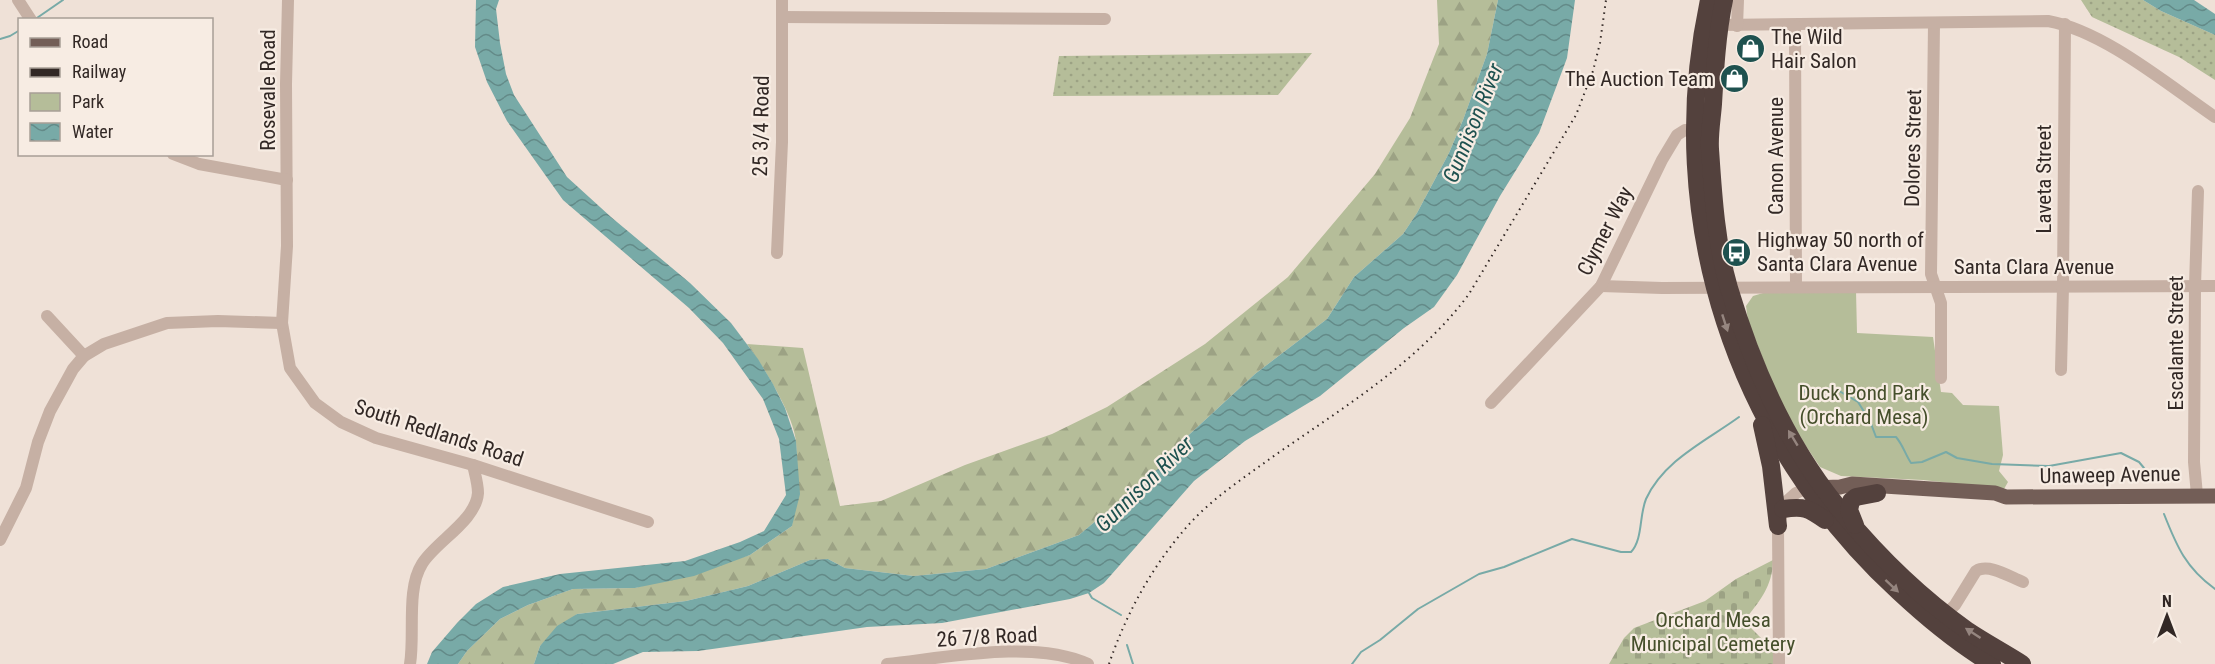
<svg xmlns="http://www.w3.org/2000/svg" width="2215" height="664" viewBox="0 0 2215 664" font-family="'Roboto Condensed',sans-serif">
<defs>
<pattern id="grass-dots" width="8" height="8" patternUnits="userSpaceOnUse" patternTransform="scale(1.5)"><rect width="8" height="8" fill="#b5bd99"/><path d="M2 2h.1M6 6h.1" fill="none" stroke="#9ca284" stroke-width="1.8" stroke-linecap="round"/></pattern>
<pattern id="forest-firs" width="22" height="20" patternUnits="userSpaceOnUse" patternTransform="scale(1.5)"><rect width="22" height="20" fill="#b5bd99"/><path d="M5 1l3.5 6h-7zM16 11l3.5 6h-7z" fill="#9ca284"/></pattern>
<pattern id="cemetery-stones" width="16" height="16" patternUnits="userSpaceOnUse" patternTransform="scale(1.5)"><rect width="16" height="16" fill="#b5bd99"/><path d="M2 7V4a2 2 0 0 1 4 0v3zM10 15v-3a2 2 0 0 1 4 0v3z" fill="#9ca284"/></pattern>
<pattern id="water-waves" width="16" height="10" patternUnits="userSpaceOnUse" patternTransform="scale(1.5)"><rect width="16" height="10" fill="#78aaa7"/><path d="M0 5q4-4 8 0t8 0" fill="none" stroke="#638a88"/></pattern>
</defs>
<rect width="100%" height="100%" fill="#efe1d7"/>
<g fill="url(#grass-dots)">
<path d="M2081 0H2143L2161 11 2215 35V80L2179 57 2092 17Z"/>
<path d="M1312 53 1278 95 1053 96 1059 56Z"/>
</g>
<path fill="url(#forest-firs)" d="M1437 0H1498L1487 54 1463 120 1449 153 1417 213 1403 234 1354 277 1327 319 1255 374 1179 444 1159 468 1079 535 986 569 914 576 845 568 828 559 810 560 748 586 686 601 577 614 540 646 534 664H458L467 651 500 619 528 605 573 589 635 588 750 555 792 526C794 499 798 469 796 442 794 415 763 366 747 344L803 348 840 506 881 501 965 465 1052 434 1107 407 1205 344 1288 277 1375 174 1410 118 1439 44Z"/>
<path fill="url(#cemetery-stones)" d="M1773 560C1773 586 1759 602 1744 621L1774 651V664H1609L1624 638 1634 628 1705 601 1736 579Z"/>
<path fill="#b5bd99" d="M1773 290 1856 291 1857 333 1933 337 1941 392 1952 393 1963 405 1999 406 2003 455 1999 471 2008 482 2004 489 1923 480 1841 476 1820 467 1784 413 1748 321 1746 306 1753 296Z"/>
<g fill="url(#water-waves)">
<path d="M476 0H499L496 9 500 43 506 74 514 95 567 177 611 217 690 283 731 323 758 359 773 384 785 408 796 441 800 494 792 526 750 555 694 576 635 588 573 589 528 605 500 619 467 651 458 664H427L432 652 457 623 476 604 503 587 560 574 685 561 740 542 764 531 786 495 779 439 763 399 723 343 689 308 563 200 507 121 487 82 475 47Z"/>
<path d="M1498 0H1575L1567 58 1539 133 1500 196 1457 275 1434 307 1404 328 1320 396 1245 441 1194 481 1104 583 1089 593 1070 599 942 623 867 627 698 651 643 652 613 664H534L540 646 557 626 577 614 686 601 748 586 810 560 828 559 845 568 914 576 986 569 1079 535 1159 468 1179 444 1255 374 1327 319 1354 277 1403 234 1417 213 1449 153 1463 120 1487 54Z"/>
<path d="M2143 0H2194L2215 14V35L2161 11Z"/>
</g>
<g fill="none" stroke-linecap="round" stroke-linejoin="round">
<g stroke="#78aaa7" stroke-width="2">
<path d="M34 20 63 0"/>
<path d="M0 39 10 36 20 30"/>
<path d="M1801 392 1834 388 1858 402 1870 421 1876 437H1896C1903 445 1905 454 1911 463L1922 462 1946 452 1957 458 1992 464 2049 466 2121 453 2139 462 2149 474"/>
<path d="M2164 514C2177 547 2186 568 2215 589"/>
<path d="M1089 593 1092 598 1121 615"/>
<path d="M1127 645 1133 664"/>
<path d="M1352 664 1361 652 1380 640 1418 609 1479 574 1504 567 1572 539 1621 552H1631C1643 539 1639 516 1646 499 1664 460 1706 441 1739 417"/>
</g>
<g stroke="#c6b0a4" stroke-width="12">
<path d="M18 0 31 20"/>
<path d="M288 0 286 84 287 246 282 323 290 368 315 403 341 422 376 438 473 465 648 522"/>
<path d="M782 17 1105 19"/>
<path d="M1934 24 1931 274 1941 303V378"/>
<path d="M1719 25 2048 21C2104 31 2168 85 2215 117"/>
<path d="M1737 26 1738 0"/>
<path d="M1795 26 1796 287"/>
<path d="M173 154 199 164 287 180"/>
<path d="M777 253 782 142V0"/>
<path d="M1601 286 1662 288 2215 286"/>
<path d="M47 316 84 356"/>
<path d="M2061 370 2063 286 2065 24"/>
<path d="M1491 403 1601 286 1662 160 1677 135 1685 130H1695"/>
<path d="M2197 495 2194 462 2195 286 2198 191"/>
<path d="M0 540 26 488 38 442 50 411 73 369 84 356 104 344 167 323 218 321 282 323"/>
<path d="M1939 612 1947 613 1955 605 1976 571C1989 563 2010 577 2023 582"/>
<path d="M410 664C415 635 406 589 422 564 435 542 476 521 478 493 478 484 475 474 473 465"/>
<path d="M887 664C944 658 1035 639 1088 664"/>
<path d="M1779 664 1778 526 1786 502 1796 493 1808 488"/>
</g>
<path stroke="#735e57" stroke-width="15" d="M1813 488 1840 487 1852 484 1995 493 2006 497 2215 496"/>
<g stroke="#53413d" stroke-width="18">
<path d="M1709 0C1662 219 1735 441 1899 592 1928 619 1958 644 1992 664"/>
<path d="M1724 0C1717 34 1715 69 1713 104 1712 118 1709 134 1710 149 1713 194 1716 244 1729 288 1752 365 1786 443 1837 506 1874 552 1920 597 1968 631 1986 643 2005 653 2022 664"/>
<path d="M1762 425 1771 466 1778 526"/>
<path d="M1783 509C1804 506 1808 508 1825 520"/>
<path d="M1855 525 1849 510 1851 501 1856 497 1877 493"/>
</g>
<path stroke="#322825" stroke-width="2" stroke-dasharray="1.5 4.5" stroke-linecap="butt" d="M1109 664C1127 611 1155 561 1193 520 1216 496 1245 477 1271 458 1342 408 1417 364 1469 294L1576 115 1593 71 1600 43 1606 0"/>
</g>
<defs><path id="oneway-solid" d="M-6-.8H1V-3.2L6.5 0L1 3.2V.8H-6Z" transform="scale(1.5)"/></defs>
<g fill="#95857f">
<use href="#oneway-solid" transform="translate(1725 323) rotate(72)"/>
<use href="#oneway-solid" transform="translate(1793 438) rotate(-121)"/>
<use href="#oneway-solid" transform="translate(1892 586) rotate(43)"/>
<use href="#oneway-solid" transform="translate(1973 633) rotate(-147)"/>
</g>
<defs>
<symbol id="shop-disc" viewBox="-11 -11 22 22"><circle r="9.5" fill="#1e514f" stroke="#f7ece3"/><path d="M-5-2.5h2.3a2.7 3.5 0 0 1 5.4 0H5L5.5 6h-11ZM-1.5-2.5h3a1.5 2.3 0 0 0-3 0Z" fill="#fff"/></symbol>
<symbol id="bus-disc" viewBox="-11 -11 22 22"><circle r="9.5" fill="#1e514f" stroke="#f7ece3"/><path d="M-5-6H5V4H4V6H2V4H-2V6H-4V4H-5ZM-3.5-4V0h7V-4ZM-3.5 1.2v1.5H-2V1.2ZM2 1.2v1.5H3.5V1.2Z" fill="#fff"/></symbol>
</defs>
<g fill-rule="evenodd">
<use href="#shop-disc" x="1734" y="32" width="33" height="33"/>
<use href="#shop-disc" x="1718" y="62" width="33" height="33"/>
<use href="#bus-disc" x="1720" y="236" width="33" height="33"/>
</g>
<g text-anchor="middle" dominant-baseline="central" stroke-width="4.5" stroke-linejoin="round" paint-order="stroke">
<g font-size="21" fill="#322825" stroke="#f7ece3" text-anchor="start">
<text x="1771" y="37">The Wild<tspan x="1771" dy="24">Hair Salon</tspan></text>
<text x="1714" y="79" text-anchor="end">The Auction Team</text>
<text x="1757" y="240">Highway 50 north of<tspan x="1757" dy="24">Santa Clara Avenue</tspan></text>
</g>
<g font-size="21" fill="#322825" stroke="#f7ece3">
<text transform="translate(268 90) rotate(-90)">Rosevale Road</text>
<text transform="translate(761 126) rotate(-89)">25 3/4 Road</text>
<text transform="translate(1913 148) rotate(-89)">Dolores Street</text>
<text transform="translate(1776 156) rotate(-90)">Canon Avenue</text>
<text transform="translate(2044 179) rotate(-90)">Laveta Street</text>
<text transform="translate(1605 231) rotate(-63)">Clymer Way</text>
<text x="2034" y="267">Santa Clara Avenue</text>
<text transform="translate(2176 343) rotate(-90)">Escalante Street</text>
<text transform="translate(439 433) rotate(18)">South Redlands Road</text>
<text transform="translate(2110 475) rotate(-1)">Unaweep Avenue</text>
<text transform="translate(987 637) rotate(-3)">26 7/8 Road</text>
</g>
<g font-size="21" fill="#454f2b" stroke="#f7ece3">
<text x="1864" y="393">Duck Pond Park<tspan x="1864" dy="24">(Orchard Mesa)</tspan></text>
<text x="1713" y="620">Orchard Mesa<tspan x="1713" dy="24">Municipal Cemetery</tspan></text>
</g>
<g font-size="22" font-style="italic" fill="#1e514f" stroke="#f7ece3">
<text transform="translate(1473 123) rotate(-68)">Gunnison River</text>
<text transform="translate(1144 484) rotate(-44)">Gunnison River</text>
</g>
</g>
<rect x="18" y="18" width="195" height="138" fill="#f7ece3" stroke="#a89e97" stroke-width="1.5"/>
<rect x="30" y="38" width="30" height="9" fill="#735e57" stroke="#a89e97" stroke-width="1.5"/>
<text x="72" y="48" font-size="18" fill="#322825">Road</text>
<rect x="30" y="68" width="30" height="9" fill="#322825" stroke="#a89e97" stroke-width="1.5"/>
<text x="72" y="78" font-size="18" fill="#322825">Railway</text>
<rect x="30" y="93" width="30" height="18" fill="#b5bd99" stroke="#a89e97" stroke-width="1.5"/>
<text x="72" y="108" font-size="18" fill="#322825">Park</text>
<rect x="30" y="123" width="30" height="18" fill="url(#water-waves)" stroke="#a89e97" stroke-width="1.5"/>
<text x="72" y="138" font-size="18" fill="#322825">Water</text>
<g transform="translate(2167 616)" stroke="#f7ece3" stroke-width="4.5" paint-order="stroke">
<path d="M0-4.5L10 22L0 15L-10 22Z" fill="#322825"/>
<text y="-9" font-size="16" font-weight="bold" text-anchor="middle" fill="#322825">N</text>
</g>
</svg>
